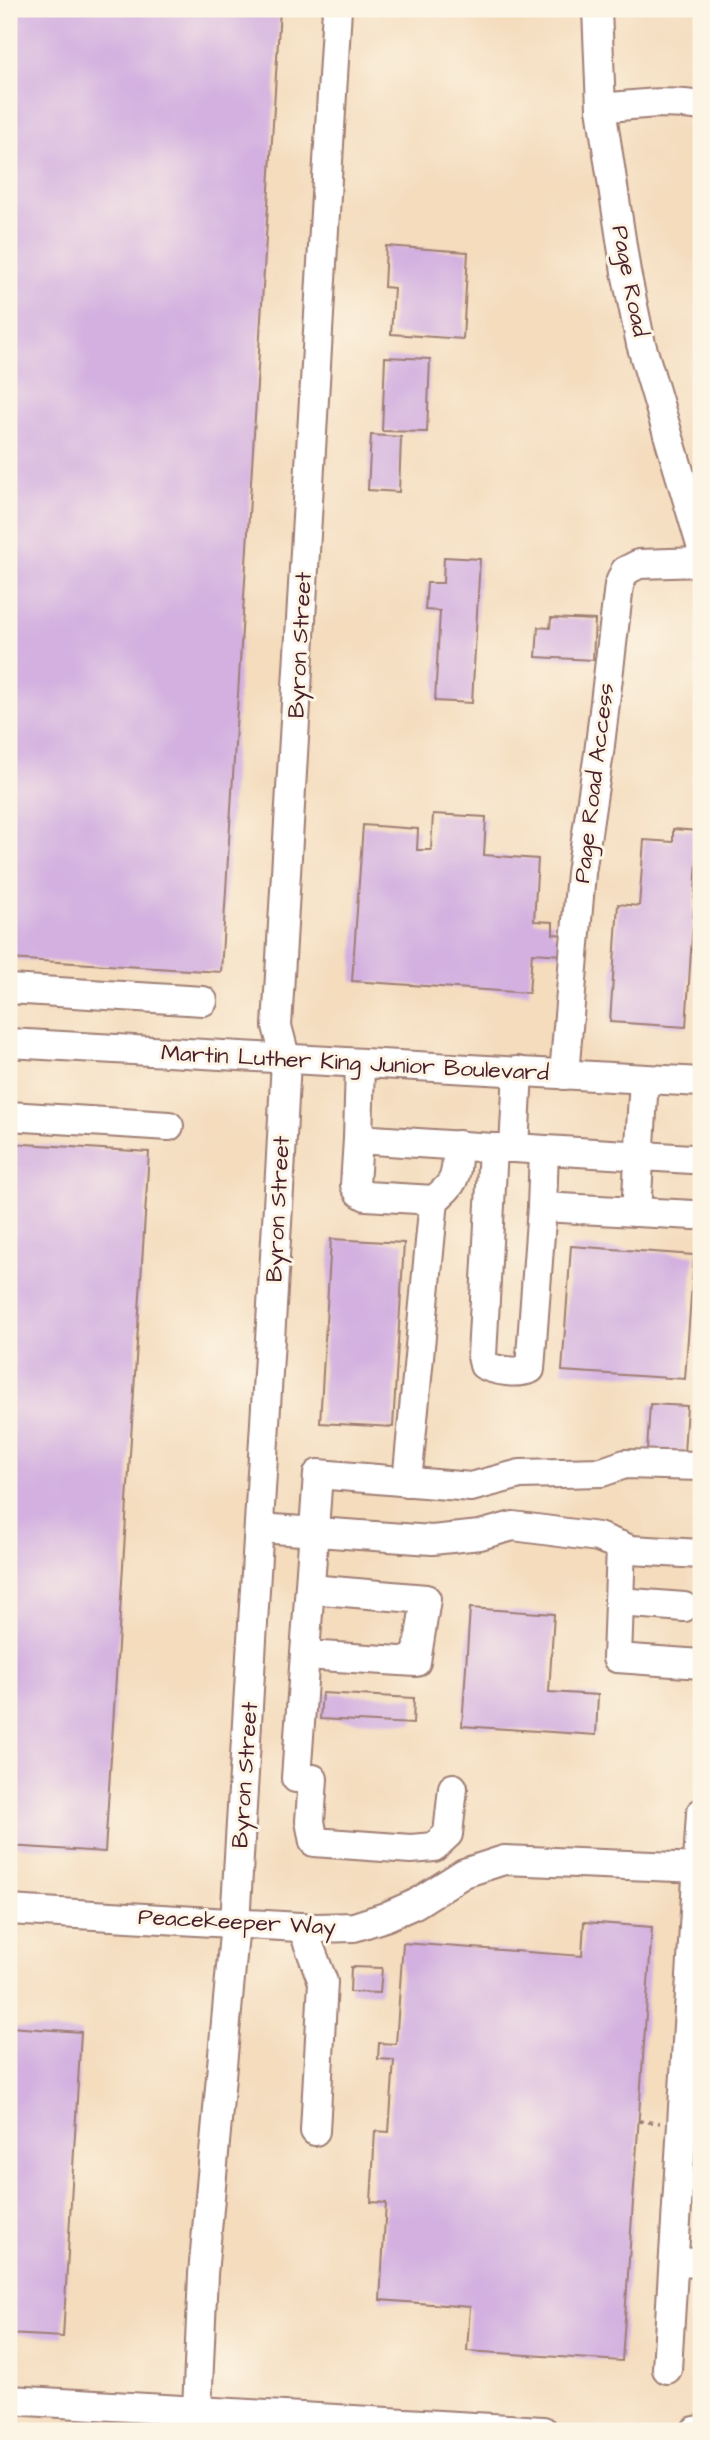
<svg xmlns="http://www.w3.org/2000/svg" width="710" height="2440" viewBox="0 0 710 2440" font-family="'Architects Daughter',sans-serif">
<rect width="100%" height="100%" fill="#fcf5e5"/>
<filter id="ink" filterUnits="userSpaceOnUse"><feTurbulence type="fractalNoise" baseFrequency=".0143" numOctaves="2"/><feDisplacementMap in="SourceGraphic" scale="14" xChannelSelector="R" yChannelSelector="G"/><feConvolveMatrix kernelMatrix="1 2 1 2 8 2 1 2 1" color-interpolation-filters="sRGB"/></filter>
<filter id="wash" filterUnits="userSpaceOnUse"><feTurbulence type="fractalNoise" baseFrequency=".00686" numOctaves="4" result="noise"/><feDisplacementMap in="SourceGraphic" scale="28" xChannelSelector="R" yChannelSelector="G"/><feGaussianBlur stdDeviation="1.57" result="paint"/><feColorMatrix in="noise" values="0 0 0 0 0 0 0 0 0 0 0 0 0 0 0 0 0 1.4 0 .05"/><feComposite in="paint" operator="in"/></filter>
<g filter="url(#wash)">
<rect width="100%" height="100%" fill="#f4dcbd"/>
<g id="blocks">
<g fill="#d3b0e0">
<path d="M9 9H280L221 972 9 959Z"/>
<path d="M386 246 468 252 463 339 391 334 394 288 384 287Z"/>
<path d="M385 357 430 359 427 432 382 431Z"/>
<path d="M371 435 401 437 399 492 368 490Z"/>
<path d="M444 557 480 559 472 703 435 701 440 611 425 610 427 583H443Z"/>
<path d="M551 618 595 620 593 660 536 657 538 627 550 628Z"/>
<path d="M433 814 486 817 484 855 538 859 534 921 553 922V934L565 935 563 955 532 953 529 993 352 981 363 825 418 829 417 850H431Z"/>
<path d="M673 829 699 831 686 1027 610 1022 618 904 639 906 644 840 673 842Z"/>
<path d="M9 1143 149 1152 105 1852 9 1846Z"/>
<path d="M331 1239 404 1243 393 1427 320 1423Z"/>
<path d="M571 1246 694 1255 685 1379 562 1371Z"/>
<path d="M650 1404 687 1406 684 1453 647 1451Z"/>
<path d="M470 1608 554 1614 549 1692 598 1695 596 1735 462 1726Z"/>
<path d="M322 1693 414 1698 413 1724 320 1719Z"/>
<path d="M584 1922 652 1927 622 2361 467 2351 470 2307 380 2300 386 2203 371 2202 375 2131 389 2132 394 2060 378 2059 379 2043 396 2044 403 1943 582 1956Z"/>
<path d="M351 1967 382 1968 380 1993 350 1992Z"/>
<path d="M9 2027 81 2032 63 2337 9 2334Z"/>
</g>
</g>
</g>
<g filter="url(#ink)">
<use href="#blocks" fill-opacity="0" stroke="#9f7e74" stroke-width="2"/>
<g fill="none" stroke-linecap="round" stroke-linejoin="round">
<defs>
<g id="minor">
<path d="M597 9 601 108 626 272 641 344 701 545"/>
<path d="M601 108C635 105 667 100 701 106"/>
<path d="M9 989 203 1001"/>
<path d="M9 1043 701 1082"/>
<path d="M360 1063 358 1139 493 1148H514L518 1071"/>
<path d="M564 1075 581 873 599 753 619 585 625 571 639 564 701 562"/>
<path d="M644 1079 636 1212 694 1215"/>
<path d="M9 1116 169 1126"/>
<path d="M358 1139 355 1185 359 1192 366 1196 434 1200 407 1482"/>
<path d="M493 1148 482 1356 484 1365C496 1371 517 1374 530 1369L542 1207 636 1212"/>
<path d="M514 1148 691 1159"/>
<path d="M434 1200C459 1180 455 1176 458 1145"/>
<path d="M542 1207 544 1150"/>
<path d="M259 1528 432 1540 480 1535 513 1526 598 1537 631 1550 701 1554"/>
<path d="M621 1546 617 1658 701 1664"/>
<path d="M619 1602 684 1607"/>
<path d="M305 1655 416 1662 426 1599 310 1589"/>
<path d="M296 1778 318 1474 471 1487 520 1474 602 1472 625 1464 701 1466"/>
<path d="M313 1779 310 1821 314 1842 411 1849 434 1847 448 1834 453 1788"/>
<path d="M9 1910 316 1928 354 1927 385 1917 415 1904 464 1873 504 1860 701 1868"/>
<path d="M302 1927 323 1982 315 2131"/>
<path d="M675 2262 701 2263"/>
<path d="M667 2369 701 1813"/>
<path d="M9 2400 543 2431"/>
<path d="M201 2431 197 2410 203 2274 235 1923 281 1156 286 1060 277 1026 337 9"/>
<path d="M695 2431 701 2430"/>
</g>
</defs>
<use href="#minor" stroke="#9f7e74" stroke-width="32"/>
<path stroke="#9f7e74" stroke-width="3.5" stroke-dasharray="5 5" stroke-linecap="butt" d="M638 2121 660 2123"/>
<use href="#minor" stroke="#fff" stroke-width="28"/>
</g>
</g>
<g text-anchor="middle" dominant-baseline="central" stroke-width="6" stroke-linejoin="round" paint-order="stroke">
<g font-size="23" fill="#4a1f2b" stroke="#fcf5e5">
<text transform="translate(630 281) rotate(79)">Page Road</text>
<text transform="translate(300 645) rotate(-87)">Byron Street</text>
<text transform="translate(594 783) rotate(-83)">Page Road Access</text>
<text transform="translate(355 1063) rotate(3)">Martin Luther King Junior Boulevard</text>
<text transform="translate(278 1209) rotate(-87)">Byron Street</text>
<text transform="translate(245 1775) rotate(-86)">Byron Street</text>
<text transform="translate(237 1922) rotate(3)">Peacekeeper Way</text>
</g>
</g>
<rect width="710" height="2440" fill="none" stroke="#fcf5e5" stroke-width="35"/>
</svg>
